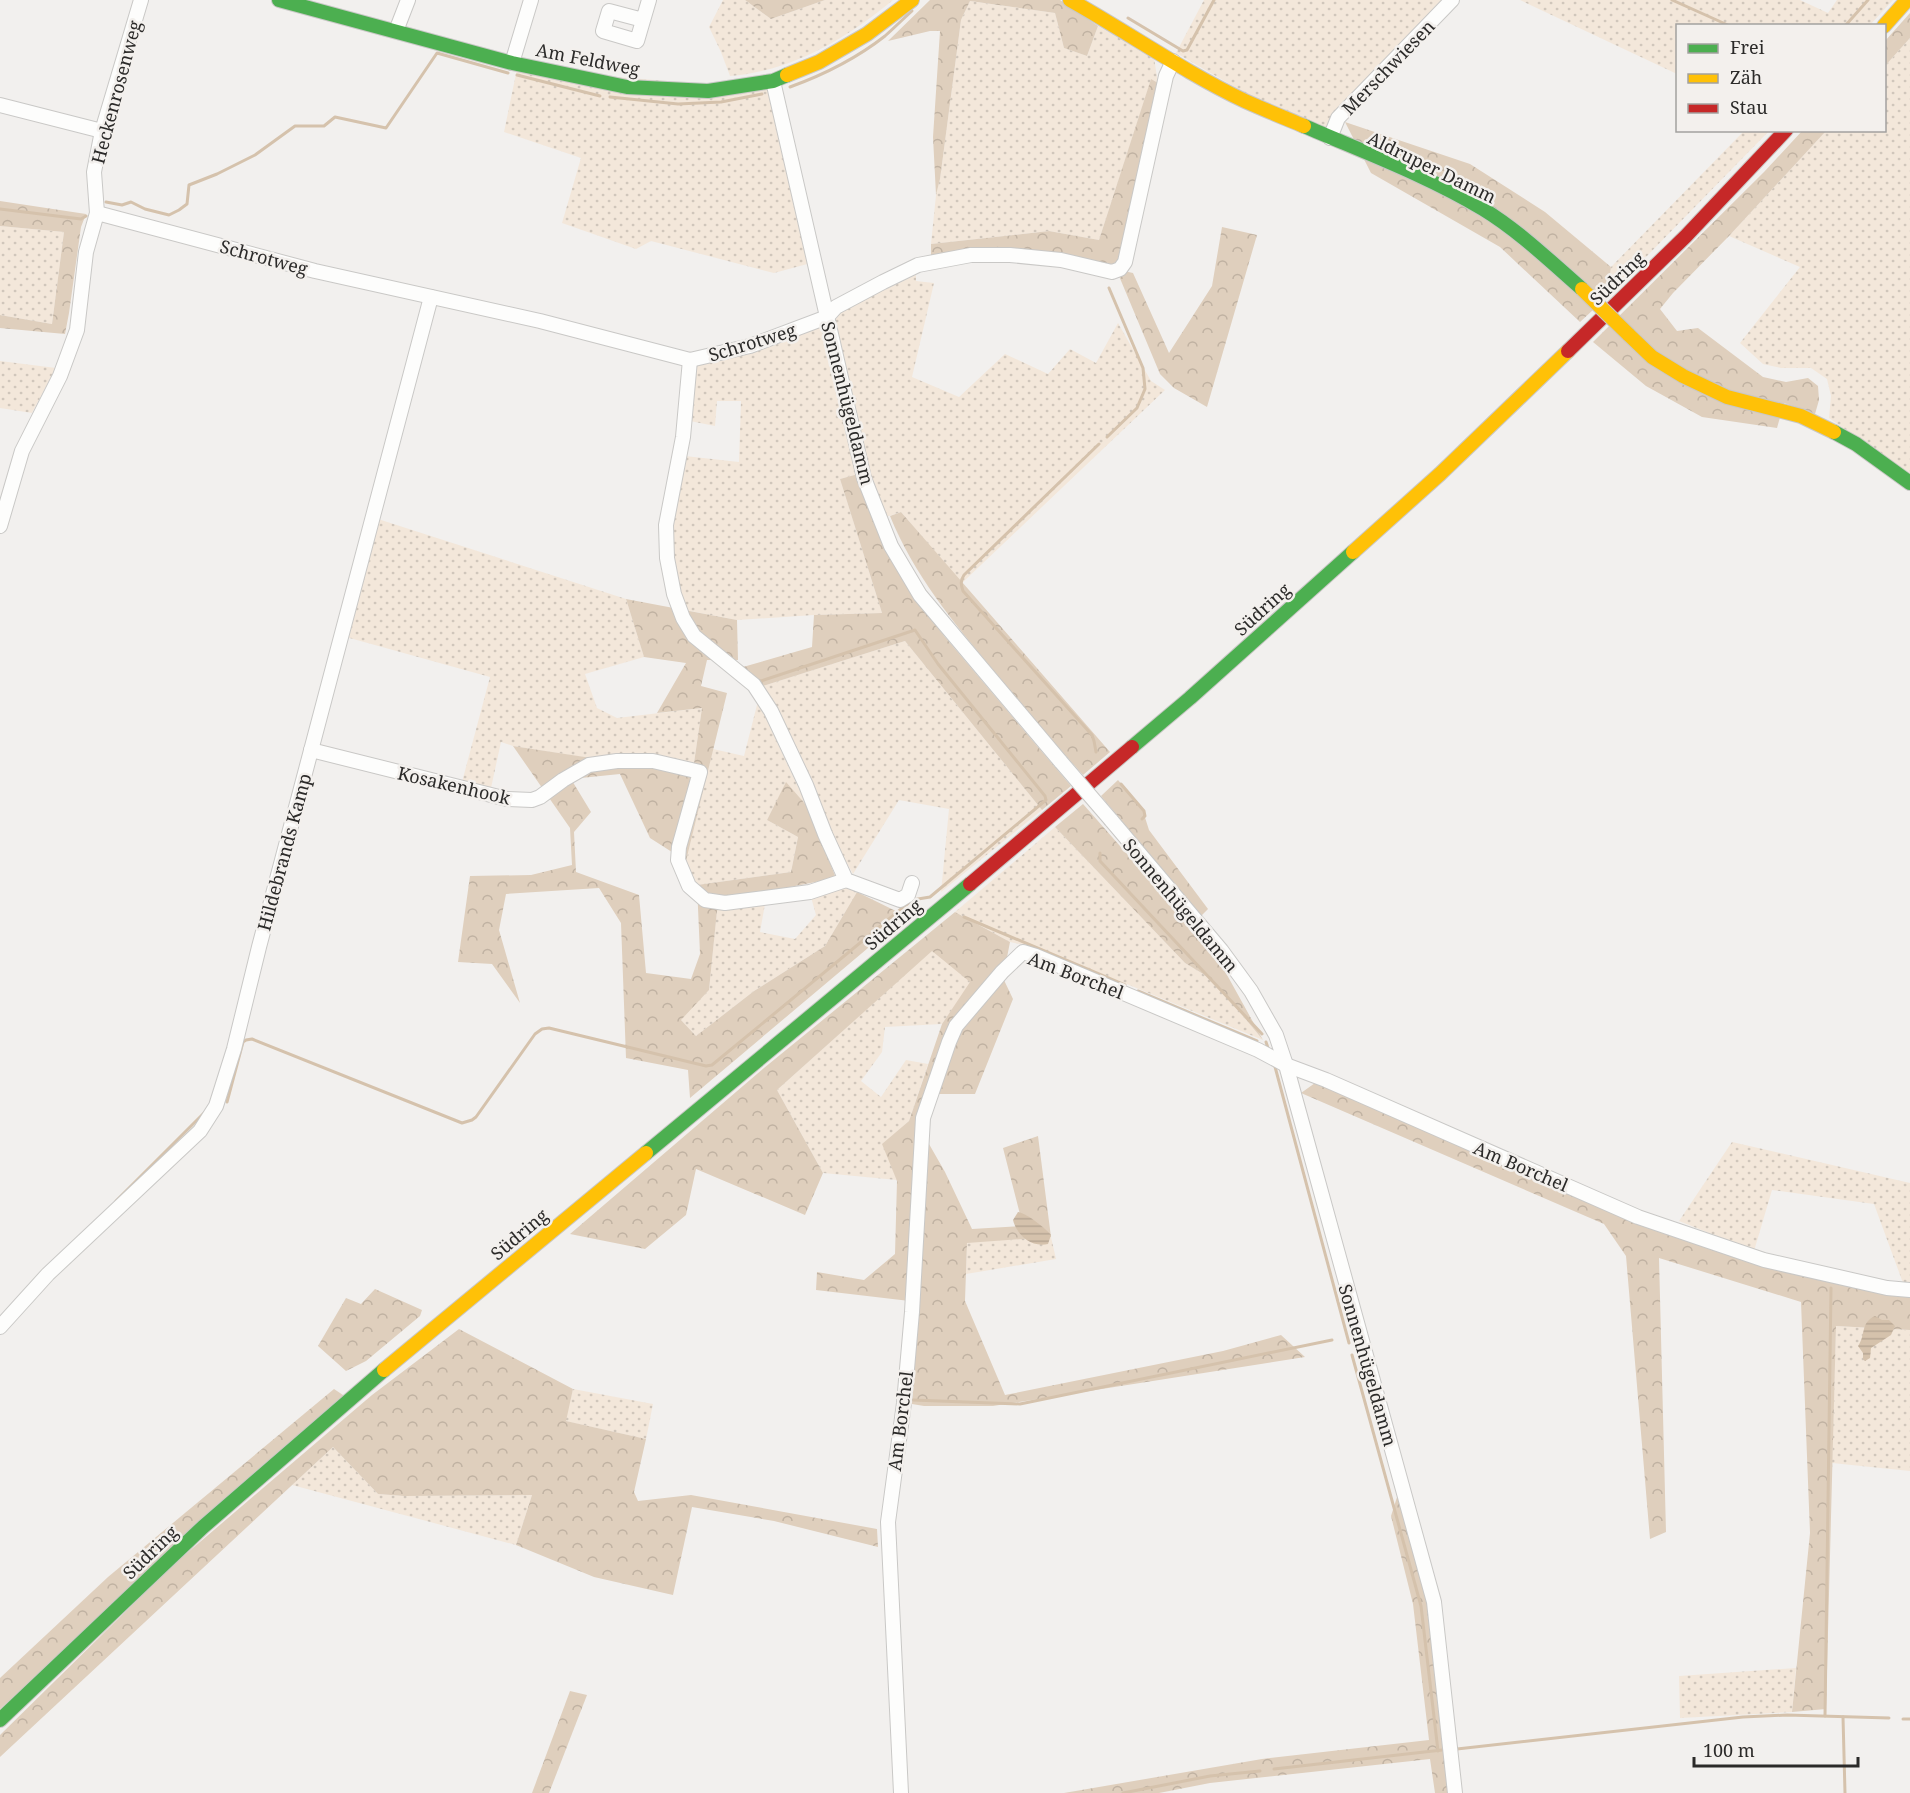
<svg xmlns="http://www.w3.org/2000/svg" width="1910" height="1793" viewBox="0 0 1910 1793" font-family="'Noto Serif',serif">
<defs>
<pattern id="grass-dots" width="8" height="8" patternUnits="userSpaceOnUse" patternTransform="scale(1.5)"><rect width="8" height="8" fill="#f3e7da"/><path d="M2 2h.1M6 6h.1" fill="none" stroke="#d0c6bb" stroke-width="1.8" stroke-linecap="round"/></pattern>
<pattern id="forest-crowns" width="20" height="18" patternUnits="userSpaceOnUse" patternTransform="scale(1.5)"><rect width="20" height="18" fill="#dfcfbd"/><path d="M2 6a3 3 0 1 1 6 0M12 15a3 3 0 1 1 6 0" fill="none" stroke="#c0b2a2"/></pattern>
<pattern id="water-rules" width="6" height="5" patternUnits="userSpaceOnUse" patternTransform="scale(1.5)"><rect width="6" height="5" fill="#d5c2ac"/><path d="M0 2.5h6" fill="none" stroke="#b7a794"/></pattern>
</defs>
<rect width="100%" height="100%" fill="#f2f0ee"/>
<g fill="url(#grass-dots)">
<path d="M723 0H745L771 19 825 0H893C846 39 792 71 730 76L721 52 709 27Z"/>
<path d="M1204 0H1444L1335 115 1326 127 1247 94 1176 53Z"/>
<path d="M1520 0H1800L1828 13 1837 0H1893L1870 25 1678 26 1677 74Z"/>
<path d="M970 1 1055 13 1064 48 1087 56 1098 26 1154 58 1158 83 1151 80 1099 240 1049 231 931 244 936 195 940 179 961 20Z"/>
<path d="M1910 38V474L1829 418 1831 396 1827 379 1811 368H1781L1763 364 1740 343 1800 267 1729 236 1826 131 1884 130 1885 66Z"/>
<path d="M517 69 768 89 811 263 774 273 651 241 636 249 562 223 581 158 504 132Z"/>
<path d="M1744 131H1769L1607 297 1611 267Z"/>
<path d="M0 226 64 232 52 324 0 315Z"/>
<path d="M916 275V281L934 283 912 377 959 397 1005 354 1048 374 1070 349 1096 363 1118 323 1151 381 1165 390 962 583 901 512 886 517 868 472 835 320 843 309Z"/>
<path d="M823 325 858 474 840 479 882 613 814 615 737 620 685 610 671 557 672 522 685 456 739 462 741 401H717L715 426 690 421 696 366 753 351Z"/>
<path d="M0 361 56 368 32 413 0 408Z"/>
<path d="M378 519 626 599 644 657 585 674 597 708 617 718 702 708 694 763 670 759 601 760 513 746 501 742 491 788 462 782 490 677 346 637Z"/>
<path d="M905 641 1042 810 941 892 949 809 899 800 853 874 830 833 816 789 788 730 763 686Z"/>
<path d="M758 701 807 806 786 783 767 820 798 837 791 872 697 885 686 861 713 749 744 756Z"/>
<path d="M1055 827 1185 963 1213 980 1263 1040 1039 948 1010 942 955 912Z"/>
<path d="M846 886 857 892 825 946 754 991 696 1036 680 1019 709 990 717 910 765 904 760 932 795 939 816 915 811 897Z"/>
<path d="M932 950 971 982 942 1024 885 1027 882 1052 861 1081 881 1097 906 1060 928 1064 909 1121 883 1144 897 1180 823 1173 777 1090Z"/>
<path d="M1732 1142 1910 1183V1284L1903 1283 1874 1204 1772 1190 1754 1251 1679 1221Z"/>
<path d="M1051 1237 1056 1259 966 1274 967 1242Z"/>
<path d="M1836 1326 1910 1330V1471L1832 1463Z"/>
<path d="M573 1389 653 1404 646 1439 565 1421Z"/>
<path d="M333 1447 378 1494 404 1496 532 1495 516 1545 292 1485Z"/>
<path d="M1796 1668 1792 1712 1680 1718 1679 1676Z"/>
</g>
<g fill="url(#forest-crowns)">
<path d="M745 0H825L771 19Z"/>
<path d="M930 0H1060L1098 26 1087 56 1064 48 1055 13 970 1 961 20 940 179 936 195 933 137 940 31H930L888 41Z"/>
<path d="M1910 13V38L1885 66V41Z"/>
<path d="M1151 79 1158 83 1120 263 1111 266 1061 254 931 260V244L1049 231 1099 240Z"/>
<path d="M1345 122 1470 164 1545 212 1611 267 1607 297 1580 322 1500 247 1371 173Z"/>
<path d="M1802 131H1826L1729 236 1673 293 1660 309 1677 331 1698 328 1763 377 1786 382 1808 378 1818 386 1819 400 1815 414 1784 403 1777 428 1702 417 1646 386 1593 342 1764 172Z"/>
<path d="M0 201 86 214 81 227 69 313 65 334 0 328V315L52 324 64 232 0 226Z"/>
<path d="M1222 227 1257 235 1207 407 1174 388 1160 374 1119 276 1124 271 1133 273 1169 353 1212 286Z"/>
<path d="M858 474 915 598 945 637 1071 786 1042 810 905 641 763 686 743 667 812 647 814 615 882 613 840 479Z"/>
<path d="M901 512 1110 752 1083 775C1052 741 1023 706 994 671 953 622 914 575 890 516Z"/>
<path d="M626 599 737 620 738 660H707L701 686 727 693 686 861 650 838 620 774 571 779 591 812 574 832 576 872 639 895 646 973 691 979 700 954 697 885 791 872 798 837 767 820 786 782 807 806 836 878 718 901 709 990 681 1020 696 1036 754 991 825 946 857 892 906 916 690 1098 688 1070 626 1058 621 923 599 888 506 894 499 930 520 1003 492 964 458 962 470 876 531 875 572 865 570 828 513 746 676 771 670 759 694 763 702 708 657 713 686 663 644 657Z"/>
<path d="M1118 780 1142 808 1149 830 1208 909 1201 916 1101 796Z"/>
<path d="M1083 804 1216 955 1263 1040 1213 980 1185 963 1055 827Z"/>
<path d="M955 912 1010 942 1003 978 1013 999 975 1094H937L925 1137 945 1172 972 1229 1023 1226 1003 1148 1038 1136 1051 1237 967 1243 965 1301 1005 1395 1223 1351 1281 1335 1305 1357 993 1406H924L906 1403 918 1302 816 1290 817 1272 864 1280 895 1254 897 1181 882 1144 909 1121 942 1024 970 982 932 951 777 1090 823 1173 805 1215 696 1169 686 1215 645 1249 570 1234 764 1068Z"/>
<path d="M1315 1083 1637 1220 1910 1294V1330L1836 1326 1826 1709 1792 1712 1810 1533 1801 1302 1659 1258 1666 1532 1650 1539 1626 1256 1604 1224 1301 1093Z"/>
<path d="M375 1289 422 1310 420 1316 366 1361 346 1371 318 1346 346 1298 361 1304Z"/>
<path d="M459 1329 573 1389 566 1421 646 1439 634 1492 638 1501 691 1495 877 1529 878 1547 774 1521 692 1507 673 1595 594 1577 516 1545 532 1495 404 1496 378 1494 333 1447 0 1757V1735L173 1565 372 1395Z"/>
<path d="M334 1389 346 1397 0 1709V1678L108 1577Z"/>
<path d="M1398 1494 1427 1601 1448 1793H1435L1430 1759 1210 1783 1159 1793H1064L1262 1759 1429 1740 1413 1604 1391 1516Z"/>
<path d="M570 1691 587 1695 549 1793H532Z"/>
</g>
<g fill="url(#water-rules)">
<path d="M1018 1212C1028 1214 1045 1228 1051 1235L1048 1244C1032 1248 1017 1236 1013 1220Z"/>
<path d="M1875 1316 1882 1320H1889L1895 1326 1891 1335 1871 1348 1870 1358 1865 1361 1863 1359V1353L1858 1346C1866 1335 1860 1323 1875 1316Z"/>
</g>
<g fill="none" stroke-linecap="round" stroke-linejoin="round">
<g stroke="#d5c2ac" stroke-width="3">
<path d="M1672 0 1730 26"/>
<path d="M1128 18 1183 51 1187 50 1214 0"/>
<path d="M1845 26 1868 0"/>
<path d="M517 75 600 96"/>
<path d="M790 87C823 75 857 58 885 36 894 28 903 19 912 11"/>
<path d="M610 97 678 104 721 102 762 94"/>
<path d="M106 202 122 205 131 202 145 209 169 215 179 210 187 204 189 185 217 174 255 155 295 126H324L335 117 386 128 437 53 508 73"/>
<path d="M0 209 81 219 86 216"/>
<path d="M1107 437 1137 408 1145 389 1143 368 1109 288"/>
<path d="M1096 752 1094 741 1092 735 963 591C961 585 960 581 964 575L1099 444"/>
<path d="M1121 784 1144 811 1145 816 1142 819"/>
<path d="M1100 853V861L1262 1034"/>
<path d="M964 917 1125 985"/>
<path d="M1138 991 1257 1041"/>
<path d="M1266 1042 1269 1051"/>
<path d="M1274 1063 1349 1343"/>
<path d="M227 1102 243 1042 246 1040 252 1039 462 1123 472 1120 476 1117 535 1034 542 1029 549 1028 706 1066 712 1065 912 900 930 897 1046 800 1045 796 938 664 915 630 761 681"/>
<path d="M116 1201 205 1112"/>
<path d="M1352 1355 1421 1606 1438 1751"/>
<path d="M913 1400 1020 1404 1332 1340"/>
<path d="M1825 1716 1831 1288"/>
<path d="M1843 1717 1845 1793"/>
<path d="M1903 1719H1910"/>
<path d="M1457 1749 1743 1717 1787 1715 1889 1718"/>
<path d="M1274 1769 1442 1750"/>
<path d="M1123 1793 1210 1776 1260 1771"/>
</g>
<defs>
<g id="street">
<path d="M643 20 609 11 603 31 637 41 649 0"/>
<path d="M396 31 408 0"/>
<path d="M512 63 531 0"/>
<path d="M773 81 864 478 891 546 920 595 1061 762"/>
<path d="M0 105 102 131"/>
<path d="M1330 138 1338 118 1452 0"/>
<path d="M97 213 315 271 540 321 690 360 750 346 827 317 836 307 883 282 918 265 971 255H1010L1061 260 1112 272 1120 269 1125 262 1166 76 1173 61"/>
<path d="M690 360 683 437 666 525 667 558 674 594 683 618 694 636 754 685 771 711 806 785 825 834 846 880 900 900 908 895 912 883"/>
<path d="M0 526 22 451 60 376 77 330 86 252 97 213 94 172 102 131 141 0"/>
<path d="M311 750 507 799 532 800 540 797 563 780 589 765 617 761H653L700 772 679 847 678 860 689 886 705 900 725 903 810 892 846 880"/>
<path d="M1111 820 1221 950 1251 991 1276 1035 1286 1065 1434 1602 1455 1793"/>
<path d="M0 1327 48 1274 200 1131 216 1106 234 1049 259 947 431 297"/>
<path d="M901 1793 888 1522 904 1403 912 1312 923 1118 949 1042 956 1026 1002 972 1023 952 1036 956 1258 1050 1286 1065 1326 1080 1638 1217 1764 1260 1887 1288 1910 1290"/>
</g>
<g id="fast">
<path d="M279 0 512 63 627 87 708 91 773 81 787 75"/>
<path d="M1304 126C1364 152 1426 175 1483 209 1519 231 1550 261 1582 289"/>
<path d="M1834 432 1856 444 1910 483"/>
<path d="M1132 747 1190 698 1353 552"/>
<path d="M646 1153 970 884"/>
<path d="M0 1720 203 1527 384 1370"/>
</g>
<g id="slow">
<path d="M1070 0C1129 33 1184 72 1245 101 1265 110 1285 118 1304 126"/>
<path d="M1884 26 1907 0"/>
<path d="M787 75 819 62 867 34 912 0"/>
<path d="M1628 334 1652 357 1683 376 1727 397 1801 416 1834 432"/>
<path d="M1353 552 1440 474 1568 351"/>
<path d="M384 1370 646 1153"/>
</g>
<g id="jam">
<path d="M1568 351 1686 236 1786 130"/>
<path d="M970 884 1132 747"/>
</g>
</defs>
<use href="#street" stroke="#c9c8c6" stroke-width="16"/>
<use href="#fast" stroke="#c9c8c6" stroke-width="16"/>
<use href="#slow" stroke="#c9c8c6" stroke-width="16"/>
<use href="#jam" stroke="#c9c8c6" stroke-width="16"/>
<use href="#street" stroke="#fdfdfc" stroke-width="14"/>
<use href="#fast" stroke="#4caf50" stroke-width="14"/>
<use href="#slow" stroke="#ffc107" stroke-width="14"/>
<use href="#jam" stroke="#c62828" stroke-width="14"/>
<defs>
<path id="street-bridge" d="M1061 762 1111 820"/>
<path id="slow-bridge" d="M1582 289 1628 334"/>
</defs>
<use href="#street-bridge" stroke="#c9c8c6" stroke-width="16" stroke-linecap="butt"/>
<use href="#slow-bridge" stroke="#c9c8c6" stroke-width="16" stroke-linecap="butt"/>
<use href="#street-bridge" stroke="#fdfdfc" stroke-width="14"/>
<use href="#slow-bridge" stroke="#ffc107" stroke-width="14"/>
</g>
<g text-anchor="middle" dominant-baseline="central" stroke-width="5" stroke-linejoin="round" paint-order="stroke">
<g font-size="18" fill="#2b2a29" stroke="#f3f0ed">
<text transform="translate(588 59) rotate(11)">Am Feldweg</text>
<text transform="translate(1388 67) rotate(-46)">Merschwiesen</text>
<text transform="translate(116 92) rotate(-75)">Heckenrosenweg</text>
<text transform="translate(1432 167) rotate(26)">Aldruper Damm</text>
<text transform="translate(264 257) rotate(15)">Schrotweg</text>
<text transform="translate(1617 278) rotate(-44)">Südring</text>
<text transform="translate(752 342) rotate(-17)">Schrotweg</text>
<text transform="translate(848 403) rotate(76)">Sonnenhügeldamm</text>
<text transform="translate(1262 609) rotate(-42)">Südring</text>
<text transform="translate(454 785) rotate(13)">Kosakenhook</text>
<text transform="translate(284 852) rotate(-75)">Hildebrands Kamp</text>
<text transform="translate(1181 905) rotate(50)">Sonnenhügeldamm</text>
<text transform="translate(893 924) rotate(-40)">Südring</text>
<text transform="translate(1076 975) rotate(21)">Am Borchel</text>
<text transform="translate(1521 1166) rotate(23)">Am Borchel</text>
<text transform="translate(519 1234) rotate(-40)">Südring</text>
<text transform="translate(1368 1365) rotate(74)">Sonnenhügeldamm</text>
<text transform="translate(900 1421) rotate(-83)">Am Borchel</text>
<text transform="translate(150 1552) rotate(-44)">Südring</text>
</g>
</g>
<rect x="1676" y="24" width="210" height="108" fill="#f3f0ed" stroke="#a3a19f" stroke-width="1.5"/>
<rect x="1688" y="44" width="30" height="9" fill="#4caf50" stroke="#a3a19f" stroke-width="1.5"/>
<text x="1730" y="54" font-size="18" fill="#2b2a29">Frei</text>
<rect x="1688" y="74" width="30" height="9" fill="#ffc107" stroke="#a3a19f" stroke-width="1.5"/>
<text x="1730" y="84" font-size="18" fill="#2b2a29">Zäh</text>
<rect x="1688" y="104" width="30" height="9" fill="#c62828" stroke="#a3a19f" stroke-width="1.5"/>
<text x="1730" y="114" font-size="18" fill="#2b2a29">Stau</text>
<path d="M1694 1757v9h164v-9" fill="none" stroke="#2b2a29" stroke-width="3"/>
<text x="1703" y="1757" font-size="18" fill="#2b2a29" stroke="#f3f0ed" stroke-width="4.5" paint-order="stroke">100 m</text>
</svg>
